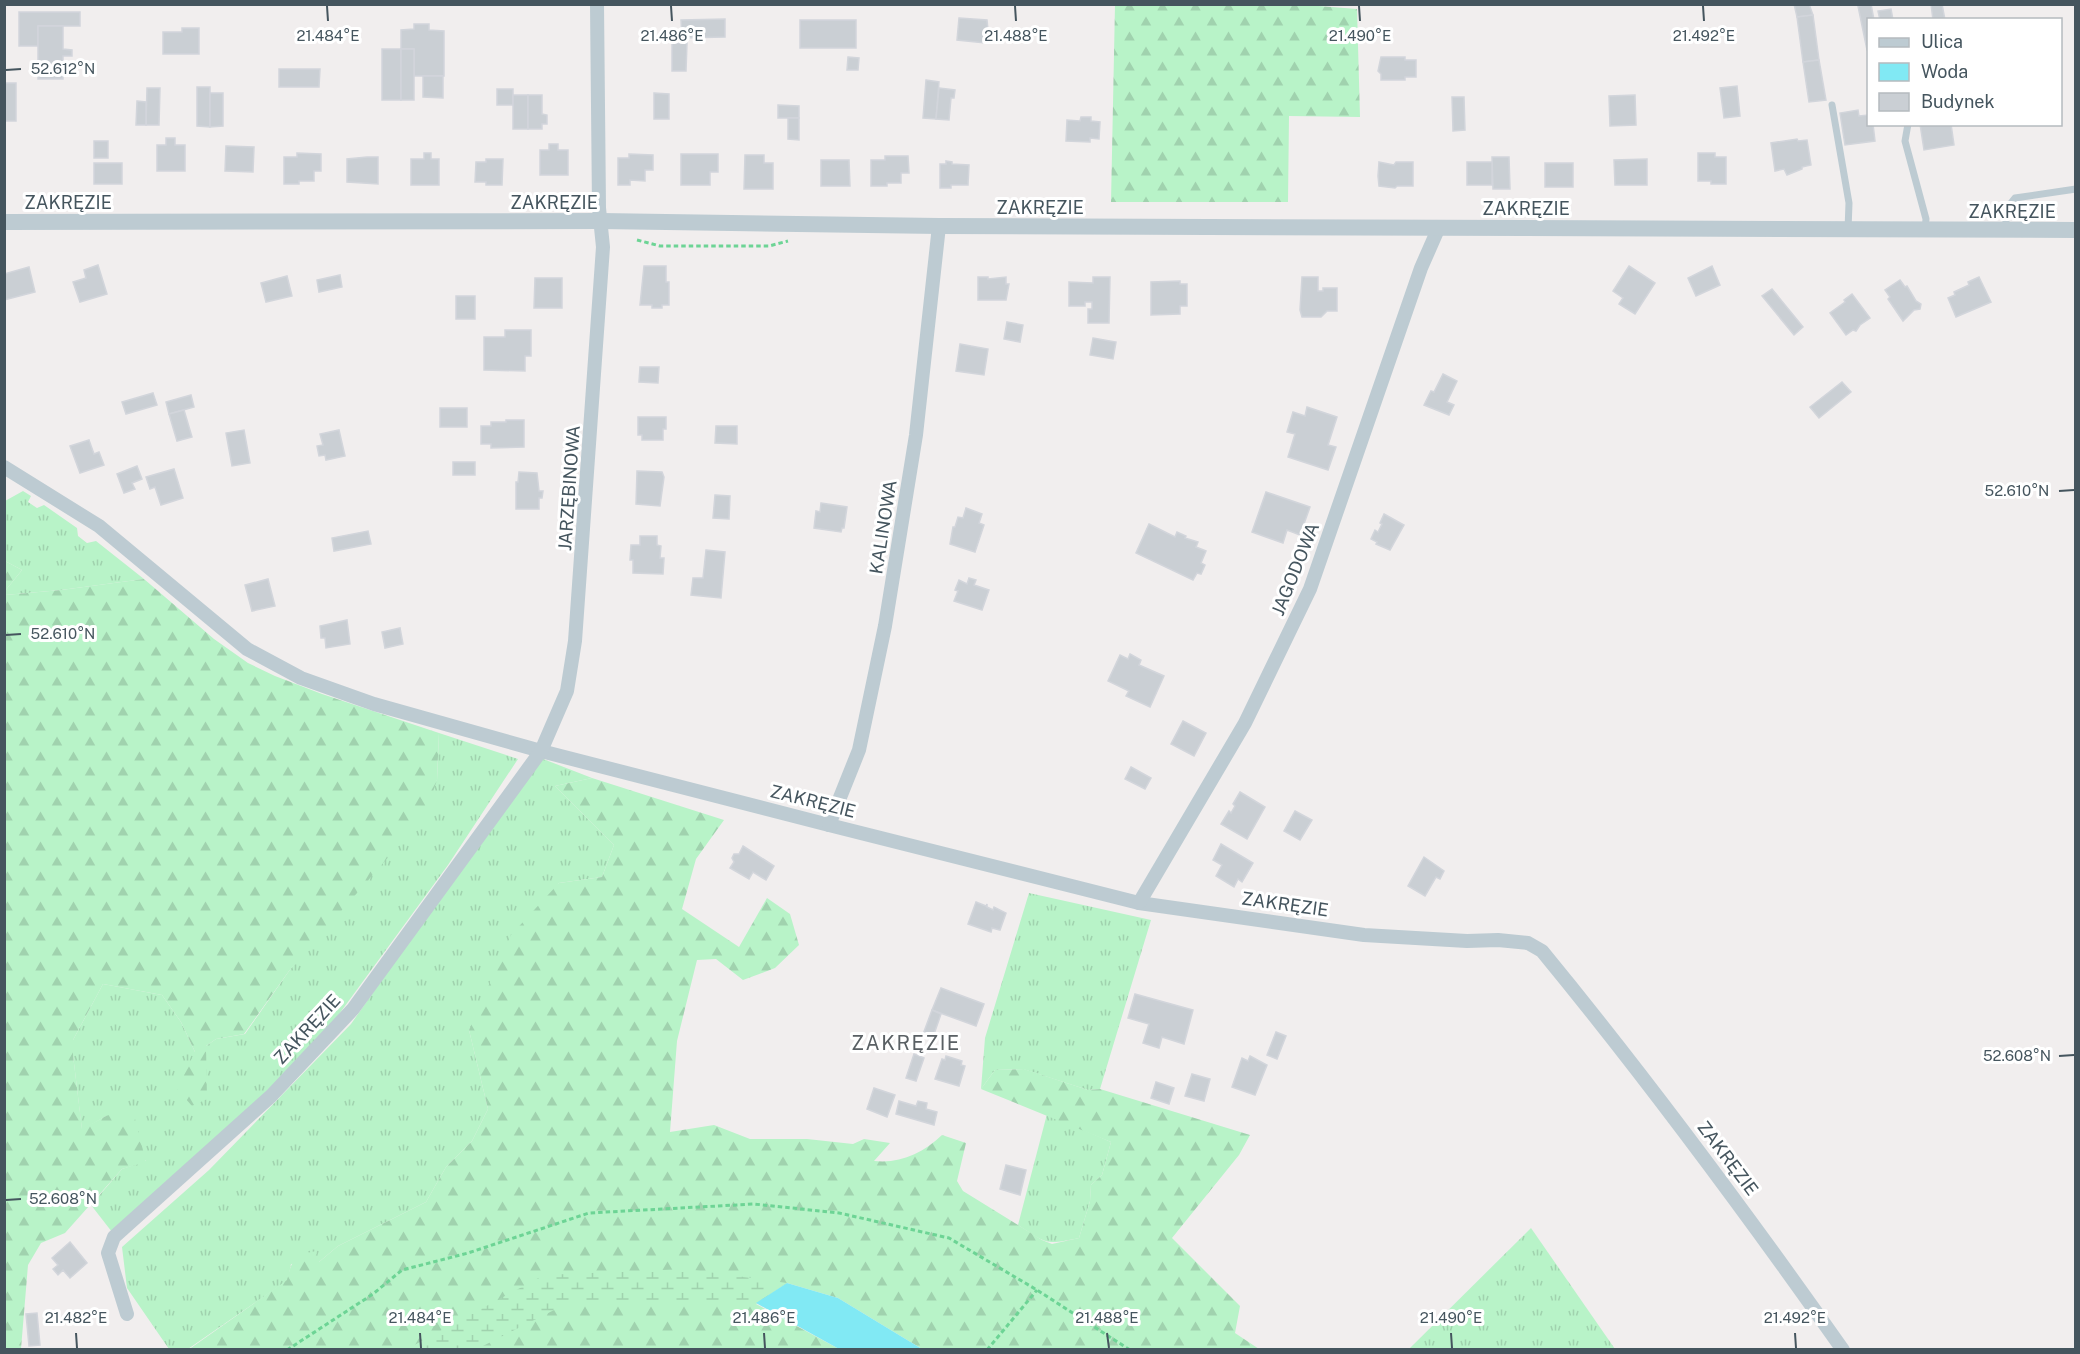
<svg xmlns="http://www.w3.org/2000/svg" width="2080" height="1354" viewBox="0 0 2080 1354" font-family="'Public Sans',sans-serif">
<defs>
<pattern id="grass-tufts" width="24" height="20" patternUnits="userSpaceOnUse" patternTransform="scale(1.5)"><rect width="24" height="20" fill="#b8f3c8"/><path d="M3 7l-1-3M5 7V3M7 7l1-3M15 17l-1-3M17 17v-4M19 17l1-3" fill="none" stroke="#a0d2ae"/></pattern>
<pattern id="forest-firs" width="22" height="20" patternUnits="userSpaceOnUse" patternTransform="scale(1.5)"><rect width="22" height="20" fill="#b8f3c8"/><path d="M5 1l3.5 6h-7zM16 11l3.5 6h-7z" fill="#a0d2ae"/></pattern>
<pattern id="wetland-marsh" width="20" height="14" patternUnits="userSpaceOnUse" patternTransform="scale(1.5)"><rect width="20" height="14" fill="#b8f3c8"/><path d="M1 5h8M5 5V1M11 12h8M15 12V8" fill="none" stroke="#a0d2ae"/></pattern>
</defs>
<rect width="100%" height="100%" fill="#f1eeee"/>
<g fill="url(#grass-tufts)">
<path d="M23 491 31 496 28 502 37 508 44 505 77 528 78 536 87 543 96 541 144 579 61 590 5 595V591L22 570 5 561V501Z"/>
<path d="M439 733 518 759 448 865 334 1021 251 1108 112 1232 91 1205 122 1169 146 1161 106 1116 82 1130 73 1055V1040L103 984 162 995 181 1022 195 1052 205 1056 206 1046 216 1039 245 1034 289 971 437 780Z"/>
<path d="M538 757 592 778 555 786 614 845 602 877 559 883 469 1030 488 1109 472 1141 446 1167 426 1202 338 1246 319 1262 291 1264 288 1280 188 1349H169L127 1288 122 1247 209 1170 351 1024Z"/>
<path d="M1029 893 1151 920 1100 1089 1088 1090 1023 1069 995 1070 981 1089 985 1038Z"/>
<path d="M1047 1114 1111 1142 1102 1175 1091 1185 1090 1201 1079 1238C1045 1245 1047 1244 1018 1225Z"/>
<path d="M1531 1228 1615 1349H1409Z"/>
</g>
<g fill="url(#forest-firs)">
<path d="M1293 4 1357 9 1360 117 1289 116 1288 202H1111L1115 5Z"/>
<path d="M5 561 22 570 5 591Z"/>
<path d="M144 579 214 639 248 663 275 676 322 694 439 733 437 780 425 815 289 971 244 1034 216 1039 206 1046 207 1099 192 1106 177 1089 195 1052 181 1022 162 995 103 984 73 1040V1055L82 1129 106 1116 132 1107 146 1162 122 1169 65 1233 41 1243 28 1265 21 1349H5V595L61 590Z"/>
<path d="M592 778 724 820 696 859 682 909 739 947 767 898 790 914 799 945 775 968 743 980 716 959 697 960 677 1041 670 1132 714 1125 750 1139H807L853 1144 864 1139 890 1143 874 1161C900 1164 923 1153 942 1135L966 1143 957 1181 963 1191 1042 1240 1052 1244 1079 1238 1090 1201 1091 1185 1102 1175 1111 1142 981 1089 995 1070 1024 1069 1088 1090 1100 1089 1250 1135 1239 1155 1172 1238 1240 1306 1235 1333 1259 1349H922L838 1298 787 1283 756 1304 839 1349 188 1350 287 1280C292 1259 295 1255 316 1251L319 1262 338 1246 426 1202 446 1167 472 1141 488 1109 469 1030 511 935 559 883 602 877 614 845 555 786Z"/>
</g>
<path fill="url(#wetland-marsh)" d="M686 1269 787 1283 756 1303 570 1302 477 1349H407L544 1275Z"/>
<path fill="#81e9f4" d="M787 1283 838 1298 922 1349H839L756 1303Z"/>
<g fill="#cacfd4" stroke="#d2d5db" stroke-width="1.5">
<path d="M1794 4H1809L1813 15 1797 17Z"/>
<path d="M1871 4 1874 20H1868V50H1867L1858 6Z"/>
<path d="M1931 4H1942L1945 20H1933Z"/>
<path d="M1891 9 1893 20H1880L1878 11Z"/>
<path d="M19 12H80V26H38V46H19Z"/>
<path d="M1813 15 1819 60 1803 62 1797 17Z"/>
<path d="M959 18 987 20 988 30 985 43 957 40Z"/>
<path d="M725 19V37L682 38 681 20Z"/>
<rect x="800" y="20" width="56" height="28"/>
<path d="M414 24H429V30L444 31V76H414V49H401V30L414 29Z"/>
<path d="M38 26H63V49L72 50V56H63V79H38Z"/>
<path d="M182 28H199V54H163V32H182Z"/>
<path d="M672 43H687L686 71H672Z"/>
<rect x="382" y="49" width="19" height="51"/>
<rect x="401" y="49" width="13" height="51"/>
<path d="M848 57 859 58 858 70H847Z"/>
<path d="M1381 57H1405V60H1416V77H1405V80H1381V74L1378 71Z"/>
<path d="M1819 60 1826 100 1809 102 1803 62Z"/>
<path d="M279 69H320L319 87H279Z"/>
<path d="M423 76H443V98L423 97Z"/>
<path d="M926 80 939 82 936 119 923 118Z"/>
<rect x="4" y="83" width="12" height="38"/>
<path d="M1737 86 1740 116 1724 118 1720 88Z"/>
<path d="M197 87H210V127L197 126Z"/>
<path d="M147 88H160L159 125H146Z"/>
<path d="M939 88 955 90 954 98H951L949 120 936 119Z"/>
<rect x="497" y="89" width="16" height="16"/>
<path d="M210 93H223V126L210 127Z"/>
<path d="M654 93 669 94V119H654Z"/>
<rect x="513" y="95" width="15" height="34"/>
<path d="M528 95H542V114L547 115V124H542V129H528Z"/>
<path d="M1635 95 1636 125 1610 126 1609 96Z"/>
<path d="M1452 97H1464L1465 130 1453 131Z"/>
<path d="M137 101 146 102V125H136Z"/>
<path d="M778 105 799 106V118H778Z"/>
<path d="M1858 110 1859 116 1868 115V124H1873L1875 141 1845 145 1840 113Z"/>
<path d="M1081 117H1091V121L1100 122 1099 139 1090 138V142L1066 141 1067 120 1080 121Z"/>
<path d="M788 118H799V140L788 139Z"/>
<path d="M1920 124H1951L1954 145 1924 150Z"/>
<path d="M166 138H175V145H185V171H157V145H166Z"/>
<path d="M1797 139 1798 141 1807 140 1811 165 1802 167V169L1787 175 1784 169 1775 171 1771 143Z"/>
<rect x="94" y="141" width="14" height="17"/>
<path d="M549 144H558V150H568V175H540V150H549Z"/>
<path d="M226 146 254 147 253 172 225 171Z"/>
<path d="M297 153 321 154V171H314V181H299V184H284V157H297Z"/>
<path d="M424 153H431V159H439V185H411V159H424Z"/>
<path d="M1698 153H1715V157H1726V184H1711V181H1698Z"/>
<path d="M629 154 653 155V170H645V181L630 180V185H618V158H629Z"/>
<path d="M681 154H718V172H710V185H681Z"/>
<path d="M745 155H764V163H773V189H744Z"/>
<path d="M885 156H908L909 173H901V183H887V186H871V160H885Z"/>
<path d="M367 157H378V184L347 182V159Z"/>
<path d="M1492 157H1509L1510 189H1493Z"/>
<path d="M486 159H503L502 185H486V182H475L476 162H486Z"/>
<path d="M1647 159V185H1615L1614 160Z"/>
<path d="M821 160H849L850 186H821Z"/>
<path d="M946 161 952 162V164L969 165 968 185H951V188H940V164H946Z"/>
<path d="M1379 162 1394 165 1396 162H1413V186H1397L1395 188 1379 186 1378 176Z"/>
<rect x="1467" y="162" width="25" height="23"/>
<rect x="94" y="163" width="28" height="21"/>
<rect x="1545" y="163" width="28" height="24"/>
<path d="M98 265 107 294 80 302 73 282 86 278 84 270Z"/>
<path d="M644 266H666V282H669V305H662V308H652V305H640Z"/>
<path d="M1629 266 1655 283 1635 314 1619 304 1623 298 1613 291Z"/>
<path d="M1712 266 1720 285 1696 296 1688 278Z"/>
<path d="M29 267 35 292 4 300V274Z"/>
<path d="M340 275 342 287 319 292 317 280Z"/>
<path d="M287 276 292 296 266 302 261 283Z"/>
<path d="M978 277H988V279L1006 277V284H1009L1006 300H978Z"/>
<path d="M1093 277H1110L1109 323H1088V309H1092V302H1085V306H1069V282L1093 283Z"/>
<path d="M1302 277H1318V291H1323V288H1337V311H1327L1321 317H1302L1300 310Z"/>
<path d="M1979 277 1991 302 1956 317 1948 298 1955 295 1954 292 1969 285 1968 282Z"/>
<path d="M535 278H562V308H534Z"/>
<path d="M1900 280 1905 287 1907 286 1916 301 1921 304 1920 309 1914 310 1903 321 1888 299 1890 297 1885 290Z"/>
<path d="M1180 281V284H1187V306H1180V314L1151 315V282Z"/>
<path d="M1772 289 1803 327 1794 335 1762 296Z"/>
<path d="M1852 294 1870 318 1860 325 1856 331 1853 330 1846 335 1830 313 1845 302 1844 300Z"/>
<rect x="456" y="296" width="19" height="23"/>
<path d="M1007 322 1023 325 1020 342 1004 339Z"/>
<path d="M505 330H531V356H525V371L484 370V337H505Z"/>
<path d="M1093 338 1116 342 1113 359 1090 355Z"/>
<path d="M960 344 988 349 984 375 956 371Z"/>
<path d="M640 367H659L658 383 639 382Z"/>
<path d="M1443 374 1457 381 1447 402 1454 405 1449 415 1424 405 1431 391 1434 392Z"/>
<path d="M1842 382 1851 392 1819 418 1810 407Z"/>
<path d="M153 393 157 405 126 414 122 402Z"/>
<path d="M191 395 194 407 169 414 166 402Z"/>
<path d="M1307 407 1337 417 1328 445 1336 447 1328 470 1288 457 1295 434 1287 432 1293 412 1305 416Z"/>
<rect x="440" y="408" width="27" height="19"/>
<path d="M184 410 192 437 177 441 169 414Z"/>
<path d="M638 417H666V429H663V440H642V435H638Z"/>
<path d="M506 420H524V447L491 448V444H481V426H491V422H506Z"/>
<path d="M716 426H737V444L715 443Z"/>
<path d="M244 430 250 463 232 466 226 433Z"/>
<path d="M339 430 345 456 326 460 325 455 319 456 317 446 323 445 320 434Z"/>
<path d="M89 440 94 454 99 452 104 465 80 473 70 446Z"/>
<rect x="453" y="462" width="22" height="13"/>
<path d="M137 466 142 479 132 483 135 489 124 493 117 474Z"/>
<path d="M174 469 183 498 161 505 155 487 150 489 146 477Z"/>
<path d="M637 471 662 472 664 477 660 506 636 504Z"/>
<path d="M519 472 537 473 539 491H543L542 498H539V509H516V482H518Z"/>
<path d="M1266 492 1310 507 1300 535 1287 530 1283 543 1252 532Z"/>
<path d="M715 495 730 496 729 519 713 518Z"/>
<path d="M821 503 847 507 844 528H842L841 532 814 528 816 511 820 512Z"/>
<path d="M966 508 982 514 979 523 984 525 975 552 950 544 953 527H955L958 517 963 518Z"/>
<path d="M1384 514 1404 525 1390 550 1376 544 1377 542 1371 539 1375 530 1378 532 1382 524 1380 523Z"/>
<path d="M1149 524 1175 537 1177 532 1186 536 1185 538 1198 542 1196 547 1206 551 1201 563 1205 565 1201 574 1197 573 1193 580 1136 553Z"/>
<path d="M368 531 371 544 334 551 332 538Z"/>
<path d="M640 536H657V545L661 546 660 558H664L663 574 633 573V560H630L631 545H640Z"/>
<path d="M706 550 725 552 721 598 691 595 693 578H703Z"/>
<path d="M969 578 976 580 974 585 989 590 982 610 954 601 958 591 955 590 959 580 967 584Z"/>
<path d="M268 579 275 606 252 611 245 585Z"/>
<path d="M347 620 350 644 326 648 325 638H321L320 626Z"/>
<path d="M400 628 403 644 385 648 382 632Z"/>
<path d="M1130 654 1141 660 1139 665 1164 676 1150 707 1126 696 1129 691 1108 681 1120 655 1128 659Z"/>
<path d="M1183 721 1206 733 1194 756 1171 744Z"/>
<path d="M1131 767 1151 778 1145 789 1125 779Z"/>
<path d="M1240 792 1265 807 1247 839 1221 824 1229 811 1231 813 1235 806 1233 804Z"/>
<path d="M1295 811 1312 820 1300 840 1284 831Z"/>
<path d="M1221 844 1253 863 1242 882 1238 879 1234 887 1216 876 1222 865 1213 860Z"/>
<path d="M743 846 774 866 766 880 753 872 749 879 730 868 734 862 732 858 734 854H739Z"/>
<path d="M1424 857 1444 871 1440 879 1436 877 1425 896 1408 886Z"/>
<path d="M976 902 986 906 987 904V907L993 910 994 907 1006 913 1000 930 992 928 991 932 968 924Z"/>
<path d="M941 988 984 1004 976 1026 932 1010Z"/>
<path d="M1135 994 1193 1010 1184 1044 1162 1037 1159 1048 1143 1043 1149 1024 1128 1018Z"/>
<path d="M932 1010 941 1014 932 1040 922 1037Z"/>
<path d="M1276 1032 1286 1036 1277 1059 1267 1055Z"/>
<path d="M914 1054 924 1058 916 1081 906 1078Z"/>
<path d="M946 1056 962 1061 961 1065 965 1066 959 1086 935 1079 942 1059 945 1060Z"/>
<path d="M1250 1056 1267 1065 1255 1095 1232 1087 1242 1058 1248 1061Z"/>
<path d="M1192 1074 1210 1079 1204 1101 1185 1096Z"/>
<path d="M1156 1082 1174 1088 1169 1104 1151 1098Z"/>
<path d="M874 1088 895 1095 887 1117 867 1109Z"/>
<path d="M899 1101 916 1106 918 1101 927 1103 926 1109 937 1112 934 1125 896 1114Z"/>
<path d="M1006 1165 1026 1170 1020 1195 1000 1189Z"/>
<path d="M70 1242 87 1263 70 1278 63 1270 58 1275 53 1269 58 1265 52 1258Z"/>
<path d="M37 1313 40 1345 29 1346 26 1314Z"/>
</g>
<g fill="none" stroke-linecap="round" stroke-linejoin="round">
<g stroke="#6dd495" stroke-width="3" stroke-dasharray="4.5 3" stroke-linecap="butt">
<path d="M637 240 660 246H769L788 241"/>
<path d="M287 1350 373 1294 402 1270 468 1253 589 1213 754 1204 839 1213 949 1238 1037 1290 1130 1350"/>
<path d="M987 1350 1037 1290"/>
</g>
<g stroke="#bdcbd2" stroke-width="7">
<path d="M1832 105 1849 203 1848 230"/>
<path d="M1908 124 1905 141 1926 219 1925 230"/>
<path d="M2006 230C2005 218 2006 207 2015 198L2076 189"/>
</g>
<g stroke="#bdcbd2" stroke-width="14">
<path d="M4 467 99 526 247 649 301 678 374 704 541 751 829 825 1139 903 1364 935 1467 941 1498 940 1528 943 1542 951C1648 1080 1747 1214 1843 1350"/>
<path d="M829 825 859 750 885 626 916 435 939 226"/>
<path d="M1139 903 1245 723 1310 589 1421 268 1439 227"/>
<path d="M127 1314 108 1253 114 1237 271 1096 353 1009 541 751 567 691 575 641 603 247 599 208 597 4"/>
</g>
<path stroke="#bdcbd2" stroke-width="16" d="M4 222 601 221 939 226 2076 230"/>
</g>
<path fill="none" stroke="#45555e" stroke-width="2" d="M327 6 328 21M671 6 672 21M1015 6 1016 21M1359 6 1360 21M1703 6 1704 21M6 70 21 69M2059 491 2074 490M6 635 21 634M2059 1056 2074 1055M6 1200 21 1199M76 1333 77 1348M420 1333 421 1348M764 1333 765 1348M1107 1333 1109 1348M1451 1333 1452 1348M1795 1333 1796 1348"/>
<g text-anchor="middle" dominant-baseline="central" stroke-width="6" stroke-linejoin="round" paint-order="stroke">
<g font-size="18" fill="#45555e" stroke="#fff">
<text x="68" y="202">ZAKRĘZIE</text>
<text x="554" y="202">ZAKRĘZIE</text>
<text x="1040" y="207">ZAKRĘZIE</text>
<text x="1526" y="208">ZAKRĘZIE</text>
<text x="2012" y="211">ZAKRĘZIE</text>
<text transform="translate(569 488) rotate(-86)">JARZĘBINOWA</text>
<text transform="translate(883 527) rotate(-81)">KALINOWA</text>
<text transform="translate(1295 569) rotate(-68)">JAGODOWA</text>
<text transform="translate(813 801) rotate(14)">ZAKRĘZIE</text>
<text transform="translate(1285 904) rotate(8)">ZAKRĘZIE</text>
<text transform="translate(307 1029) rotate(-47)">ZAKRĘZIE</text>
<text transform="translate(1728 1158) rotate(53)">ZAKRĘZIE</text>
</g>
<g font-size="20" letter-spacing="1.5" fill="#5a6064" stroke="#fff">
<text x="906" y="1043">ZAKRĘZIE</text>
</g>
</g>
<g font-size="15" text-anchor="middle" fill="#45555e" stroke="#fff" stroke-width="6" stroke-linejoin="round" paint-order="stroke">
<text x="328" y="41">21.484°E</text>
<text x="672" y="41">21.486°E</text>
<text x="1016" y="41">21.488°E</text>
<text x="1360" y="41">21.490°E</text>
<text x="1704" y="41">21.492°E</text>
<text x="63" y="74">52.612°N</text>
<text x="2017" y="496">52.610°N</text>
<text x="63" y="639">52.610°N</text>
<text x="2017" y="1061">52.608°N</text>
<text x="63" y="1204">52.608°N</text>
<text x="76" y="1323">21.482°E</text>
<text x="420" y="1323">21.484°E</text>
<text x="764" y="1323">21.486°E</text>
<text x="1107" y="1323">21.488°E</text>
<text x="1451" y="1323">21.490°E</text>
<text x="1795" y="1323">21.492°E</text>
</g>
<rect width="2080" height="1354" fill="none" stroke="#45555e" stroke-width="12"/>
<rect x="1867" y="18" width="195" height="108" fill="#ffffff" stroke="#b5bbbf" stroke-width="1.5"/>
<rect x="1879" y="38" width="30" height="9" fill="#bdcbd2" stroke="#b5bbbf" stroke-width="1.5"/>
<text x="1921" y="48" font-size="18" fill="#45555e">Ulica</text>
<rect x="1879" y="63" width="30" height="18" fill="#81e9f4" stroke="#b5bbbf" stroke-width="1.5"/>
<text x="1921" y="78" font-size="18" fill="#45555e">Woda</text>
<rect x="1879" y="93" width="30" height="18" fill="#cacfd4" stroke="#b5bbbf" stroke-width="1.5"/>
<text x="1921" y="108" font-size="18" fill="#45555e">Budynek</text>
</svg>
